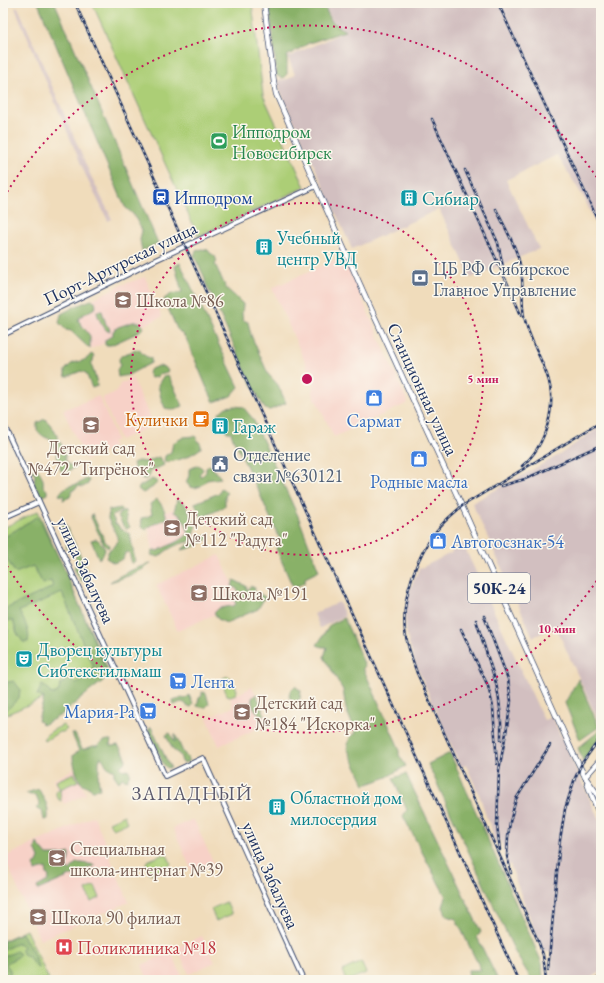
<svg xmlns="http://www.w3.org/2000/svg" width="604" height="983" viewBox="0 0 604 983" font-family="'EB Garamond',serif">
<rect width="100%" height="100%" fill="#fbf7ec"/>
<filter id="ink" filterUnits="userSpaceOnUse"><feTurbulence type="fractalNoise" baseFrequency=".025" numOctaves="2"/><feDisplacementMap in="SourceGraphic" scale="8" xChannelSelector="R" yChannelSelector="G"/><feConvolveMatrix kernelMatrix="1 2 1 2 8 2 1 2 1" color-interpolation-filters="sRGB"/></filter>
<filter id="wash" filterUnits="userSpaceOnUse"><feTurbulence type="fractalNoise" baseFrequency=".012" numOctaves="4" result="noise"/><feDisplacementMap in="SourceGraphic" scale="16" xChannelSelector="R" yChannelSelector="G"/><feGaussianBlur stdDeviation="0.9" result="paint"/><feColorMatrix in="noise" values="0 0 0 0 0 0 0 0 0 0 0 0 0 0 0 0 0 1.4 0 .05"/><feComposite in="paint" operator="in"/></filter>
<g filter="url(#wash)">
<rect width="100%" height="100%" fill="#f0dcbb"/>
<g fill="#f7d1c7">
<path d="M343 256 408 403 334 437 312 392 314 382 272 288Z"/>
<path d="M145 277 162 317 91 349 65 322 62 314 121 285Z"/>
<path d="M132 378 154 425 120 440 102 398 116 392 120 384Z"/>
<path d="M99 396 117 440 112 442 114 447 86 460 63 410Z"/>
<path d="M186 507 197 535 154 555 147 521 173 509 175 512Z"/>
<path d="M219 555 242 602 178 631 156 585Z"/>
<path d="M252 687 270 723 219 746 207 718 233 707 230 698Z"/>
<path d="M74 769 86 794 64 804 53 780Z"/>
<path d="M94 816 109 852 111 860 129 902 40 940 4 857Z"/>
<path d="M191 820H194L195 822 214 864 193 874 173 828Z"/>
<path d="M202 936 215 962 189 974 177 947Z"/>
<path d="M171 952 182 976 173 980H148L142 965Z"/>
</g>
<g fill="#d2bfc0">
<path d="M320 3H601V235L584 198 557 155 506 180 539 249 471 278 439 209 352 249 280 90 278 80 288 79 295 75 288 57 346 31 332 21 327 10Z"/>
<path d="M18 7 90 174 112 219 108 221 86 176 15 8Z"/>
<path d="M601 426V727L556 627 533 637 472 503 559 455Z"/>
<path d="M463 544 544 720 552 717 601 824V972L587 980H550L552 952H543L518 887 510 864 507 866 501 841 499 840 495 843 490 822H488L480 797 466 765 461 767 416 665 408 640 406 629 405 615 410 589 419 569 451 553 454 548Z"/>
<path d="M339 602 345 616 320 628 314 614Z"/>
</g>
<g fill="#acce76" stroke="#647e6a">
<path d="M92 3H252L263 95 305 187 198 236Z"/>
<path d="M38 511 108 670 3 716V528Z"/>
<path d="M228 676 231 678 237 690 236 694 230 696 227 695 222 682 223 678Z"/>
<path d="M63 725 67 729 63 732H59L45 741 43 739C48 732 55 729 63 725Z"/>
<path d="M74 773 78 781 60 789 61 790 60 792 61 801C56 798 55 795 57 790H60L56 781Z"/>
<path d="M124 815 127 823 113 829 109 822Z"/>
<path d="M164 854 167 855 171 863 169 866 152 873H149L146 864 147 861Z"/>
<path d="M95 886 100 898 91 902 86 890Z"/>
<path d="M226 902 232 914 216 921 211 909Z"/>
<path d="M26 930 49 980H3V941Z"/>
<path d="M361 962 366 973 349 980H346L342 971Z"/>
</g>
<g fill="#89b167" stroke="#527062">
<path d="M38 3H55L158 243 142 251 140 240 142 230 133 214 125 207Z"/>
<path d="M269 3H319L326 10 331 21 345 31 309 43 287 56V74L283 78 277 76Z"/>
<path d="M202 249 208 250 210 253 215 256 217 262 215 264 226 288 243 304 242 314 243 320 248 322 251 335 268 374 278 385 286 403 270 410 265 409 251 383 206 284 204 276 194 256 196 251Z"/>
<path d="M180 263 239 387 231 396 214 402 206 386 186 338 177 329 164 299 171 294 182 292 175 266Z"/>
<path d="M91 300 95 301 96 307C90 312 82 313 78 320L90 336V349L71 331 66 330 59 323 61 314 76 306Z"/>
<path d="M97 311H102L106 324 109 327 110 331H107C102 325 98 319 97 311Z"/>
<path d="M133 322H140L144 328 135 334 111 345H105V340L113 335V331L118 327Z"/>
<path d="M139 349C142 354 145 357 151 358V363L128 375 118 377 117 370 120 365 119 359 122 355Z"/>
<path d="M91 354 94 356 93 361 91 364 96 379 97 386 92 388 86 373 81 371 66 377 65 374V370C66 369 68 367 70 365 76 360 86 363 91 354Z"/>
<path d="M158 366 165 367 168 371 164 374 160 373 157 377 151 378 148 373 151 369Z"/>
<path d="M168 375 183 406 174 410 165 408 161 398 158 385 162 378Z"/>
<path d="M234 406 243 407 253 419 298 516 319 571 305 578V582L296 587 292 585 276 548 281 542 258 490 231 434H232L231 432H227L219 413 226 407Z"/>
<path d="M45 419 49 423 54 430 65 452V459L69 465 77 466 68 471H61L57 455 51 439C45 438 41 435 37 430V423Z"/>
<path d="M195 436 201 445V448C191 456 177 462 164 462L165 456 171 452 173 443 184 437Z"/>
<path d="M159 457 164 465 158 468 150 470V475L147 479H142L141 474 135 472 133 463 138 461 146 462Z"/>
<path d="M199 465 203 469 202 471 200 473 199 475 202 476 206 472V468L210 465 221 478 207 480 201 486 195 488 190 487 186 482 189 476V469Z"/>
<path d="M34 469 38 470C42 475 44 480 43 486L47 490V494L43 496 39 494 38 489 34 487V484L35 474 33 472Z"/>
<path d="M86 479 89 480 88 484 83 487 79 486 72 491 70 497 63 500 64 496 59 495C65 484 71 487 80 483 80 483 86 479 86 479Z"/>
<path d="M152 479 158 482 153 487 143 493 138 489 140 486Z"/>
<path d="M221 488 227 492 225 497V506L218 510 203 517 200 515 195 503 219 493Z"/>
<path d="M157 499C162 505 165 510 167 518 159 523 153 523 145 530L142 526 141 518 147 517 152 514 150 504Z"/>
<path d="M177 499 185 504 196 527 194 535 189 542C178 543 167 549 159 557L151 555 153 550 157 551C168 545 180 543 189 533L185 522 182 520V516L174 512Z"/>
<path d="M121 508 122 509 121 511 112 516 114 520 115 524 118 525 120 528 130 534 135 561 132 564 129 552 125 553 123 559 114 563 106 558 109 550 116 545 118 539 114 530 108 519 109 510Z"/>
<path d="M125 511 127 522 130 527 126 529C122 525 121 521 118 516L120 513Z"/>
<path d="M92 514 105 541 108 544 110 545 108 548C101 543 101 537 97 530 95 526 93 522 91 517Z"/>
<path d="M38 516 63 566 107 672 103 681 90 691 61 715 43 725 38 720 44 698 37 695 42 685 47 688 50 693 54 694 59 691 60 684 69 679 76 683 93 674V665L83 643 62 593 19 611C24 621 31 631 28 642H23L17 633 13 621 9 620 3 624 8 630 7 638H4L3 632V610L53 587 51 581 43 584 33 566 15 573 3 552V538Z"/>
<path d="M62 523 65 524 83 561 88 574 87 579 81 581 74 568 78 561 73 553 66 548C69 538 67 533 61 525Z"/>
<path d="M205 536 210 537C204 543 190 549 181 550L185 547Z"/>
<path d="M97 539 103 545 105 550 103 555 99 559 91 540Z"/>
<path d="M151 563C144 571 121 579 110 582 117 577 136 567 144 566L146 564Z"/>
<path d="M234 580 246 586 247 591 250 586 255 588 254 594 257 597 260 594 265 597 258 609 226 623 218 619 214 613 219 608C224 608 228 606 234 606L236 603 230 596 235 594 239 593 237 589 232 586Z"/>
<path d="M344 618 365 666 363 668 399 748V755L406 766 387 777 365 785 347 748 350 737 356 733 346 709 343 690 324 657 327 647H322L317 645 326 631 330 625Z"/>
<path d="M578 679 599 727 580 740 565 703Z"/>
<path d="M14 681 20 689 19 698 3 714V682L4 683Z"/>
<path d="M295 686 301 691 300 699 294 703 289 697 290 691Z"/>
<path d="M202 692 206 693 209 704 205 708 197 706 199 698 202 696Z"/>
<path d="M256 694 265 715 261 717C256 710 251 707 252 698Z"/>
<path d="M189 695 193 704 191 707 187 706 185 703 181 702 174 705 173 701 182 698 185 699Z"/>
<path d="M151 727 168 763 171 768H167C161 763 161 757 158 751 155 744 151 737 148 730Z"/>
<path d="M600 730 601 736 583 761 578 748Z"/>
<path d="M170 733 175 742V734L183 752 190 761 185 763 182 762 180 755 173 750 166 735Z"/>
<path d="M72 734H75L82 749H85L93 746H97C101 741 105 740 111 740L110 745 112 746 118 745 125 755 126 761 120 767 123 770 128 769 130 773 127 780 122 778 119 782 114 775V769C104 768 107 763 101 757L99 761V771L98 778 100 789 93 790 80 782 76 772 73 759V755L79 751Z"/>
<path d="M450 753 542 963 543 980H532L516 954 428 764Z"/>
<path d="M406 774 481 932 477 937 498 980H469L468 970H481L456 919 447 916 443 907 446 897 403 816 407 810 393 778Z"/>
<path d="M39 789C44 801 49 803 48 819L44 820 42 810H38L36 808 40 805 36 795H30L26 793Z"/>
<path d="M37 843 47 855H61L70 853 68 862 64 868 70 870 76 863H82L96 865 38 890 37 887 48 881 49 877 47 874 46 868 35 871 33 865 37 863 39 858 35 849Z"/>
<path d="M22 933 34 955 39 969 34 965 28 956 24 955 21 949 23 947 18 943 3 950V941Z"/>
<path d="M16 951 20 954C17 960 9 959 6 965 10 968 11 971 10 976L3 974V956L13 953Z"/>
</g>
</g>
<g filter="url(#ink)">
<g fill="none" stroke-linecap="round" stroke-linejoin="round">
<defs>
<g id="secondary">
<path d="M3 335 126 275 153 261 316 186"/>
<path d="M3 423 165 776 203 758 303 980"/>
<path d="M3 518 39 502"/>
<path d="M598 980 601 978"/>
</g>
<g id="primary">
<path d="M264 3 274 83 276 94 316 186 367 300 461 504 572 751 585 777 596 792 601 804"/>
<path d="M585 777 601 759"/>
<path d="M587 783 591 794 601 818"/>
</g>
</defs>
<use href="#secondary" stroke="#3b496c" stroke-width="6"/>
<use href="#primary" stroke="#3b496c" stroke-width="6"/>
<use href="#secondary" stroke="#fff" stroke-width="4"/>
<use href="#primary" stroke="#fff" stroke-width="4.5"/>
<defs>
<g id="rail">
<path d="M75 3 518 980"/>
<path d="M498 3 601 227"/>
<path d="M432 119 508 285"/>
<path d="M465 170 498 243 503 267"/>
<path d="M496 209C505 228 518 249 521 270 524 285 521 301 524 316 528 337 540 355 547 375 558 405 546 446 522 466"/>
<path d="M506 280 521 315"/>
<path d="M501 486 525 479 601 445"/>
<path d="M484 616 508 679 511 701 506 733 499 770 497 825 500 850"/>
<path d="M476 620 496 683C500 702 502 721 501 740"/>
<path d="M461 629 488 686 493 707 497 764"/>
<path d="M511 873 507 856 508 837 510 822 516 799 550 745"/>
<path d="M548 970 560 840 565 809 575 778 582 763 601 737"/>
<path d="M546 980 543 955 539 943 417 673C412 659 407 645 405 631 401 598 417 555 437 530 444 521 453 514 462 506L601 422"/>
</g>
</defs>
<use href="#rail" stroke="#1b2f5e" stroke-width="2.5"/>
<use href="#rail" stroke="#fbf7ec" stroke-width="1" stroke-dasharray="3" stroke-linecap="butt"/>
</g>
</g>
<g fill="none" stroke="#c2185b" stroke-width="2" stroke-dasharray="2 4">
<circle cx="307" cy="379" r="176"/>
<path d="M600 576A353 353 0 0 1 4 561M4 197A353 353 0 0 1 600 182"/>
</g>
<defs>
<symbol id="stadium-square" viewBox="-11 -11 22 22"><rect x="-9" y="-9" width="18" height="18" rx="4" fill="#2e9e5b" stroke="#fbf7ec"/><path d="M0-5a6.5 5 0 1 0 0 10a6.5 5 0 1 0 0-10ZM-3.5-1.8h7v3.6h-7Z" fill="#fff"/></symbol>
<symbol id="station-square" viewBox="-11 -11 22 22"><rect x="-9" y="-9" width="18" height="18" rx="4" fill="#1a4fb4" stroke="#fbf7ec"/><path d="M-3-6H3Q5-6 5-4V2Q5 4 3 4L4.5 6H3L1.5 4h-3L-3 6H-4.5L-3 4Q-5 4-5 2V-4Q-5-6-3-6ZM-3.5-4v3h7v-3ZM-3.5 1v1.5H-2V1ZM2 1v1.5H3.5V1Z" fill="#fff"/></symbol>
<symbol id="building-square" viewBox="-11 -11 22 22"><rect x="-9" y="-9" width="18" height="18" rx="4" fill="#0f9aa8" stroke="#fbf7ec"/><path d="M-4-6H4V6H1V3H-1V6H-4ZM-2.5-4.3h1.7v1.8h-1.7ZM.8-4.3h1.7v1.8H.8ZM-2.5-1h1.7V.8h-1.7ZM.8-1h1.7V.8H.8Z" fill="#fff"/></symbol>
<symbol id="bank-square" viewBox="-11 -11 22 22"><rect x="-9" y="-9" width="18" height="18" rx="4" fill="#5c6f8a" stroke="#fbf7ec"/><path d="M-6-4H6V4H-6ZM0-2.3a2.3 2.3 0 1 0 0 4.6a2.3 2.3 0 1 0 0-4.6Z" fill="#fff"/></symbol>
<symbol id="school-square" viewBox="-11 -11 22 22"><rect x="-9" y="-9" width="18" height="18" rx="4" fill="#8d6e63" stroke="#fbf7ec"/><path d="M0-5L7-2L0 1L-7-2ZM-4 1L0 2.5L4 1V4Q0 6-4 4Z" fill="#fff"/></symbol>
<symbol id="shop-square" viewBox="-11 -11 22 22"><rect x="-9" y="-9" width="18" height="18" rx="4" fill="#3f7fe0" stroke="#fbf7ec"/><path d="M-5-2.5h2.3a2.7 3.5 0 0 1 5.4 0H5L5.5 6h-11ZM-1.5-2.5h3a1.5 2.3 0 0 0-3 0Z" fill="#fff"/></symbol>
<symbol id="cafe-square" viewBox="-11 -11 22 22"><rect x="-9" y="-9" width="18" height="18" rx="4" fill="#e8710a" stroke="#fbf7ec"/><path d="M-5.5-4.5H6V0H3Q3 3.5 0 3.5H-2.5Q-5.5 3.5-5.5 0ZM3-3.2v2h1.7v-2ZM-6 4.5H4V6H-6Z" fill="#fff"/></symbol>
<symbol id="civic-square" viewBox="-11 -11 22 22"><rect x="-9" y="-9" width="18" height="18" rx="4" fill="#5c6f8a" stroke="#fbf7ec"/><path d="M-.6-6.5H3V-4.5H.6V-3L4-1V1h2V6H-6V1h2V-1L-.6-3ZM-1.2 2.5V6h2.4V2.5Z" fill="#fff"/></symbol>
<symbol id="theatre-square" viewBox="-11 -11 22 22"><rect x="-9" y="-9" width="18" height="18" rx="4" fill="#0f9aa8" stroke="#fbf7ec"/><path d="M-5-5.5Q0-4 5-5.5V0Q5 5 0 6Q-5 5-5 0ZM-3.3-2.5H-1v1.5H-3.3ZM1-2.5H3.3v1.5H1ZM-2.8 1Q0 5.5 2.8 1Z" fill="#fff"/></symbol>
<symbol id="supermarket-square" viewBox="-11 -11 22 22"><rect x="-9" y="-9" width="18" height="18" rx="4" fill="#3f7fe0" stroke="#fbf7ec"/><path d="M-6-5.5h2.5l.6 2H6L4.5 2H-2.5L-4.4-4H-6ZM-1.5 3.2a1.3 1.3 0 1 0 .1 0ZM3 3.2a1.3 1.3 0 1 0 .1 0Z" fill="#fff"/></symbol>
<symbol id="hospital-square" viewBox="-11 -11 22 22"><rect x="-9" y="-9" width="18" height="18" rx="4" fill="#e0444e" stroke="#fbf7ec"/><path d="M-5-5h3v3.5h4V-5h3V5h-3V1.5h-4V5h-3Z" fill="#fff"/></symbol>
</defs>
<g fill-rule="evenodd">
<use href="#stadium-square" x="209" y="131" width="20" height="20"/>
<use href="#station-square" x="151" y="187" width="20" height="20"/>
<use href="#building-square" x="399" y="188" width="20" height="20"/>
<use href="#building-square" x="254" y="237" width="20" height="20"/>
<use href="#bank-square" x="410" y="268" width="20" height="20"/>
<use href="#school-square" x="113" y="290" width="20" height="20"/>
<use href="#shop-square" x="364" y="388" width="20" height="20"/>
<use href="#cafe-square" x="191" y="409" width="20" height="20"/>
<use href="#school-square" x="81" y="415" width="20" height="20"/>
<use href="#building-square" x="210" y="416" width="20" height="20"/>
<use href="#shop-square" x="409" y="449" width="20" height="20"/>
<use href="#civic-square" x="210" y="454" width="20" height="20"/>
<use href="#school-square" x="162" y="518" width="20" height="20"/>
<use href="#shop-square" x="428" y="531" width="20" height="20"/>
<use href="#school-square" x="189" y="583" width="20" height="20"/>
<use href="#theatre-square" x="14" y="649" width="20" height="20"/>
<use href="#supermarket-square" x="168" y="671" width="20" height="20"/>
<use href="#supermarket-square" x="138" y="701" width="20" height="20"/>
<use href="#school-square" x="232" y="702" width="20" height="20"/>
<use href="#building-square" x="267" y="797" width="20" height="20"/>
<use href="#school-square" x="47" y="848" width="20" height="20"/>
<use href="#school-square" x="28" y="907" width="20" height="20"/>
<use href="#hospital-square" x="54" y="937" width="20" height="20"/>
</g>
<g text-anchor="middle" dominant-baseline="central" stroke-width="3" stroke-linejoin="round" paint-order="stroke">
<rect fill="#fbf7ec" stroke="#5e6b89" stroke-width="1" x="468" y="573" width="62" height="30" rx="3"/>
<g font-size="17" font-weight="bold" fill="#1b2f5e">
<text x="499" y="588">50К-24</text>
</g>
<g font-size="18" fill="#27864d" stroke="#fbf7ec" text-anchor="start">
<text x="232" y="131">Ипподром<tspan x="232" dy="21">Новосибирск</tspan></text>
</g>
<g font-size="18" fill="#164399" stroke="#fbf7ec" text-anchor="start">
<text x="174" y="197">Ипподром</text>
</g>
<g font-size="18" fill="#0d838f" stroke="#fbf7ec" text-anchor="start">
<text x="422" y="198">Сибиар</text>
<text x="277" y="237">Учебный<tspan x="277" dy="21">центр УВД</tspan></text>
<text x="233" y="426">Гараж</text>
<text x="37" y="649">Дворец культуры<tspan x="37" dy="21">Сибтекстильмаш</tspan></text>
<text x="290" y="797">Областной дом<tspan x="290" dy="21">милосердия</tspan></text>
</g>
<g font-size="18" fill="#1b2f5e" stroke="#fbf7ec">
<text transform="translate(120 263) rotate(-26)">Порт-Артурская улица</text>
<text transform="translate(423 389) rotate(65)">Станционная улица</text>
<text transform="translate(86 570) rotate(65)">улица Забалуева</text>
<text transform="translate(271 875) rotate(66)">улица Забалуева</text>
</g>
<g font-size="18" fill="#4e5e75" stroke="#fbf7ec" text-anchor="start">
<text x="433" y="268">ЦБ РФ Сибирское<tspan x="433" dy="21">Главное Управление</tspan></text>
<text x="233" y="454">Отделение<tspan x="233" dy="21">связи №630121</tspan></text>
</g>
<g font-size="18" fill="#785e54" stroke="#fbf7ec" text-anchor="start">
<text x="136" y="300">Школа №86</text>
<text x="91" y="447" text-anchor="middle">Детский сад<tspan x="91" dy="21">№472 "Тигрёнок"</tspan></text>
<text x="185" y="518">Детский сад<tspan x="185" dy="21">№112 "Радуга"</tspan></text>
<text x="212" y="593">Школа №191</text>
<text x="255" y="702">Детский сад<tspan x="255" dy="21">№184 "Искорка"</tspan></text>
<text x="70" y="848">Специальная<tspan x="70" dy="21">школа-интернат №39</tspan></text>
<text x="51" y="917">Школа 90 филиал</text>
</g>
<g font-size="18" fill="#c56008" stroke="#fbf7ec" text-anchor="end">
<text x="188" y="419">Кулички</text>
</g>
<g font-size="18" fill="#366cbe" stroke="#fbf7ec">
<text x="374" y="420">Сармат</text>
<text x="419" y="481">Родные масла</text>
<text x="451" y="541" text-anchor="start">Автогосзнак-54</text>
<text x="191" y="681" text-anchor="start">Лента</text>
<text x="135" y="711" text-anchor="end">Мария-Ра</text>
</g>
<g font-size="18" fill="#be3a42" stroke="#fbf7ec" text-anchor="start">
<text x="77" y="947">Поликлиника №18</text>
</g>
<g font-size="19" letter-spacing="1" fill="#5a586c" stroke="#fbf7ec">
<text x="192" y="793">ЗАПАДНЫЙ</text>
</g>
</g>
<circle cx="307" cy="379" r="6" fill="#c2185b" stroke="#fbf7ec" stroke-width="2"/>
<g font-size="12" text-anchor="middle" font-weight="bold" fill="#c2185b" stroke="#fbf7ec" stroke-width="3" stroke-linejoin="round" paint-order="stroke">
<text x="483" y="383">5 мин</text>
<text x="557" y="633">10 мин</text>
</g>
<rect width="604" height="983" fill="none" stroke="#fbf7ec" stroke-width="16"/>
</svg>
